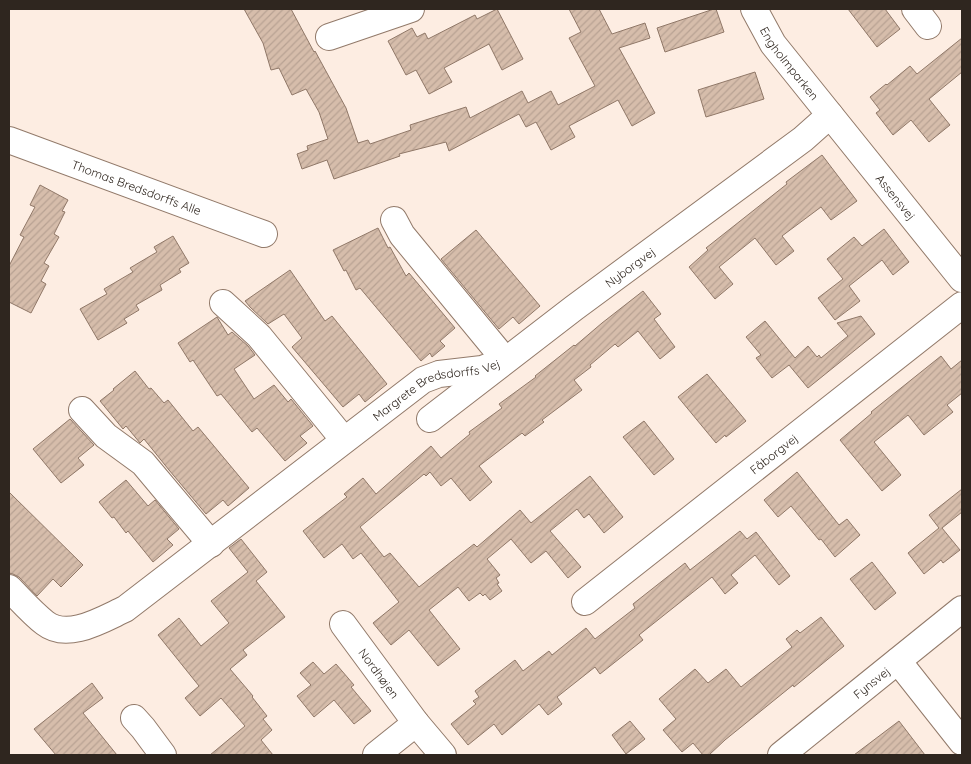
<svg xmlns="http://www.w3.org/2000/svg" width="971" height="764" viewBox="0 0 971 764" font-family="Quicksand,sans-serif">
<defs>
<pattern id="building-hatch" width="6" height="6" patternUnits="userSpaceOnUse" patternTransform="scale(1.25)"><rect width="6" height="6" fill="#d6bdab"/><path d="M-1 1l2-2M0 6l6-6M5 7l2-2" fill="none" stroke="#b8a293"/></pattern>
</defs>
<rect width="100%" height="100%" fill="#fdede2"/>
<g fill="url(#building-hatch)" stroke="#907868">
<path d="M244 9H291L314 52 315 51 346 108 358 143 368 140 370 144 411 130 410 125 466 107 470 118 522 91 528 103 551 91 558 105 595 86 569 38 581 32 569 9H599L612 34 645 23 650 38 619 48 655 113 632 126 618 100 569 126 575 137 551 150 536 122 526 127 519 114 449 151 446 142 399 154 400 156 334 179 327 160 302 169 297 154 308 150 307 146 328 139 319 112 306 89 292 95 279 68 271 70 263 43Z"/>
<path d="M497 9 523 59 502 70 489 44 444 68 452 82 429 94 416 70 406 75 388 41 412 28 417 37 425 33 428 39 475 15 477 19Z"/>
<path d="M714 9H716L724 32 665 52 657 28Z"/>
<path d="M848 9H885L900 29 877 47Z"/>
<path d="M962 38V72L929 99 950 125 929 142 911 120 893 135 876 113 880 110 870 97 886 84 887 85 910 66 917 74Z"/>
<path d="M755 72 764 99 706 117 698 90Z"/>
<path d="M822 155 857 201 831 220 821 207 782 236 794 251 776 265 755 238 719 267 733 284 715 299 689 267 708 250 706 248 787 184 786 182Z"/>
<path d="M40 185 68 200 62 211 65 212 54 234 59 237 44 263 49 266 41 281 46 284 31 313 9 302V266L24 237 20 235 35 207 30 205Z"/>
<path d="M378 228 388 248 390 247 406 276 409 273 455 328 440 341 445 346 432 357 430 353 421 361 360 288 356 290 346 270 344 271 333 250Z"/>
<path d="M884 229 909 262 893 275 882 260 849 286 860 301 835 320 818 298 843 279 827 259 854 237 862 246Z"/>
<path d="M476 230 540 306 519 324 513 317 499 329 441 259Z"/>
<path d="M173 236 189 263 179 269 181 272 160 285 162 290 136 305 139 310 124 319 127 323 98 340 80 309 107 294 104 289 133 272 130 268 157 252 154 247Z"/>
<path d="M290 270 325 321 332 316 387 384 365 402 359 394 343 407 292 347 302 338 284 314 268 324 250 307 245 301Z"/>
<path d="M643 291 661 314 654 319 675 347 660 359 638 331 618 347 615 344 590 365 591 367 574 380 582 390 542 420 544 422 525 436 522 433 479 466 492 482 470 501 451 478 441 486 430 472 426 476 424 474 360 527 384 557 390 553 419 587 474 544 477 547 520 510 531 523 590 476 623 517 604 533 589 514 584 518 577 509 550 531 581 567 568 578 546 551 531 563 511 539 487 559 500 575 496 578 499 583 497 584 502 591 490 600 485 594 483 596 480 593 469 601 458 587 429 610 460 649 438 666 409 630 391 645 373 623 399 602 361 553 353 559 342 544 324 558 303 531 347 497 344 494 363 478 376 494 431 446 441 458 470 434 469 432 502 408 499 404 536 377 535 376 574 345 575 346 602 323Z"/>
<path d="M861 316 875 334 808 388 789 365 772 378 756 358 761 355 746 337 765 321 795 358 808 346 817 357 819 355 821 358 848 336 837 323Z"/>
<path d="M217 317 228 335 232 332 248 346 255 355 234 369 254 399 274 385 288 402 291 399 313 426 300 436 307 443 285 461 257 428 252 432 221 394 217 396 193 360 190 362 178 343Z"/>
<path d="M941 356 951 369 962 360V393L947 405 953 412 924 435 908 415 874 442 901 475 882 491 840 440 872 413 871 412Z"/>
<path d="M135 371 149 389 151 388 164 403 168 400 193 431 198 427 249 488 228 506 223 500 206 514 169 470 144 439 140 443 126 426 123 429 100 401 114 390 113 389Z"/>
<path d="M707 374 746 421 726 437 725 435 716 443 678 397Z"/>
<path d="M70 419 94 445 78 458 84 465 61 483 33 449Z"/>
<path d="M644 421 674 459 654 475 623 437Z"/>
<path d="M797 472 839 525 847 519 860 535 835 557 821 539 819 540 791 506 778 517 764 500Z"/>
<path d="M126 480 148 506 155 500 179 529 167 539 173 545 153 562 128 531 126 533 114 517 112 518 99 502Z"/>
<path d="M962 489V512L942 528 960 550 943 563 941 560 924 574 908 553 939 528 929 515Z"/>
<path d="M9 492 83 565 61 587 53 579 37 596 19 577 13 574 9 573Z"/>
<path d="M740 531 747 539 756 532 790 576 779 585 755 555 731 575 738 583 725 594 712 577 639 635 643 640 600 674 595 667 557 697 562 704 548 715 539 704 502 735 494 724 468 745 451 724 476 704 473 701 479 697 475 691 515 660 523 671 549 651 552 655 586 628 595 639 635 608 633 604 685 563 690 570Z"/>
<path d="M241 539 267 572 256 581 285 617 243 650 247 655 230 669 253 696 252 697 267 716 263 719 272 730 261 740 273 755H210L245 726 221 698 200 716 185 698 199 686 158 635 179 618 201 646 229 623 211 601 248 572 229 548Z"/>
<path d="M872 562 896 593 875 610 850 579Z"/>
<path d="M821 617 844 646 794 687 793 685 725 740 709 755H703L693 743 682 752 663 730 676 719 659 699 695 669 708 683 726 669 741 687 792 647 786 639 797 630 800 633Z"/>
<path d="M313 662 324 674 336 664 354 685 351 687 371 711 354 724 334 700 314 717 297 696 311 685 300 673Z"/>
<path d="M92 683 103 698 83 713 117 755H56L34 729Z"/>
<path d="M630 721 645 739 626 754 612 735Z"/>
<path d="M899 721 925 755H854Z"/>
</g>
<g fill="none" stroke-linecap="round" stroke-linejoin="round">
<defs>
<g id="minor">
<path id="s1" d="M754 9 773 44 962 279"/>
<path d="M915 9 928 26"/>
<path d="M329 37 411 9"/>
<path id="s2" d="M9 140 264 234"/>
<path d="M223 303 259 336 344 440"/>
<path d="M82 410 106 436 143 463 211 544"/>
<path id="s3" d="M430 419 574 308 803 139 830 115"/>
<path id="s4" d="M9 588C20 599 32 613 45 623 68 641 103 619 125 609L423 380 439 374 482 369 505 360 402 235 394 220"/>
<path id="s5" d="M585 602 962 305"/>
<path id="s6" d="M343 624 416 723 443 755"/>
<path d="M898 661 962 742"/>
<path d="M134 718 143 728 163 755"/>
<path d="M376 755 416 723"/>
<path id="s7" d="M781 755 962 609"/>
</g>
</defs>
<use href="#minor" stroke="#927a6a" stroke-width="28"/>
<use href="#minor" stroke="#fff" stroke-width="26"/>
</g>
<g text-anchor="middle" dominant-baseline="central" stroke-width="4" stroke-linejoin="round" paint-order="stroke">
<g font-size="12" fill="#2f261f" stroke="#fefefe">
<text stroke="none"><textPath href="#s1" startOffset="65">Engholmparken</textPath></text>
<text stroke="none"><textPath href="#s2" startOffset="136">Thomas Bredsdorffs Alle</textPath></text>
<text stroke="none"><textPath href="#s1" startOffset="236">Assensvej</textPath></text>
<text stroke="none"><textPath href="#s3" startOffset="251">Nyborgvej</textPath></text>
<text stroke="none"><textPath href="#s4" startOffset="520">Margrete Bredsdorffs Vej</textPath></text>
<text stroke="none"><textPath href="#s5" startOffset="240">Fåborgvej</textPath></text>
<text stroke="none"><textPath href="#s6" startOffset="61">Nordhøjen</textPath></text>
<text stroke="none"><textPath href="#s7" startOffset="116">Fynsvej</textPath></text>
</g>
</g>
<rect width="971" height="764" fill="none" stroke="#2f261f" stroke-width="20"/>
</svg>
